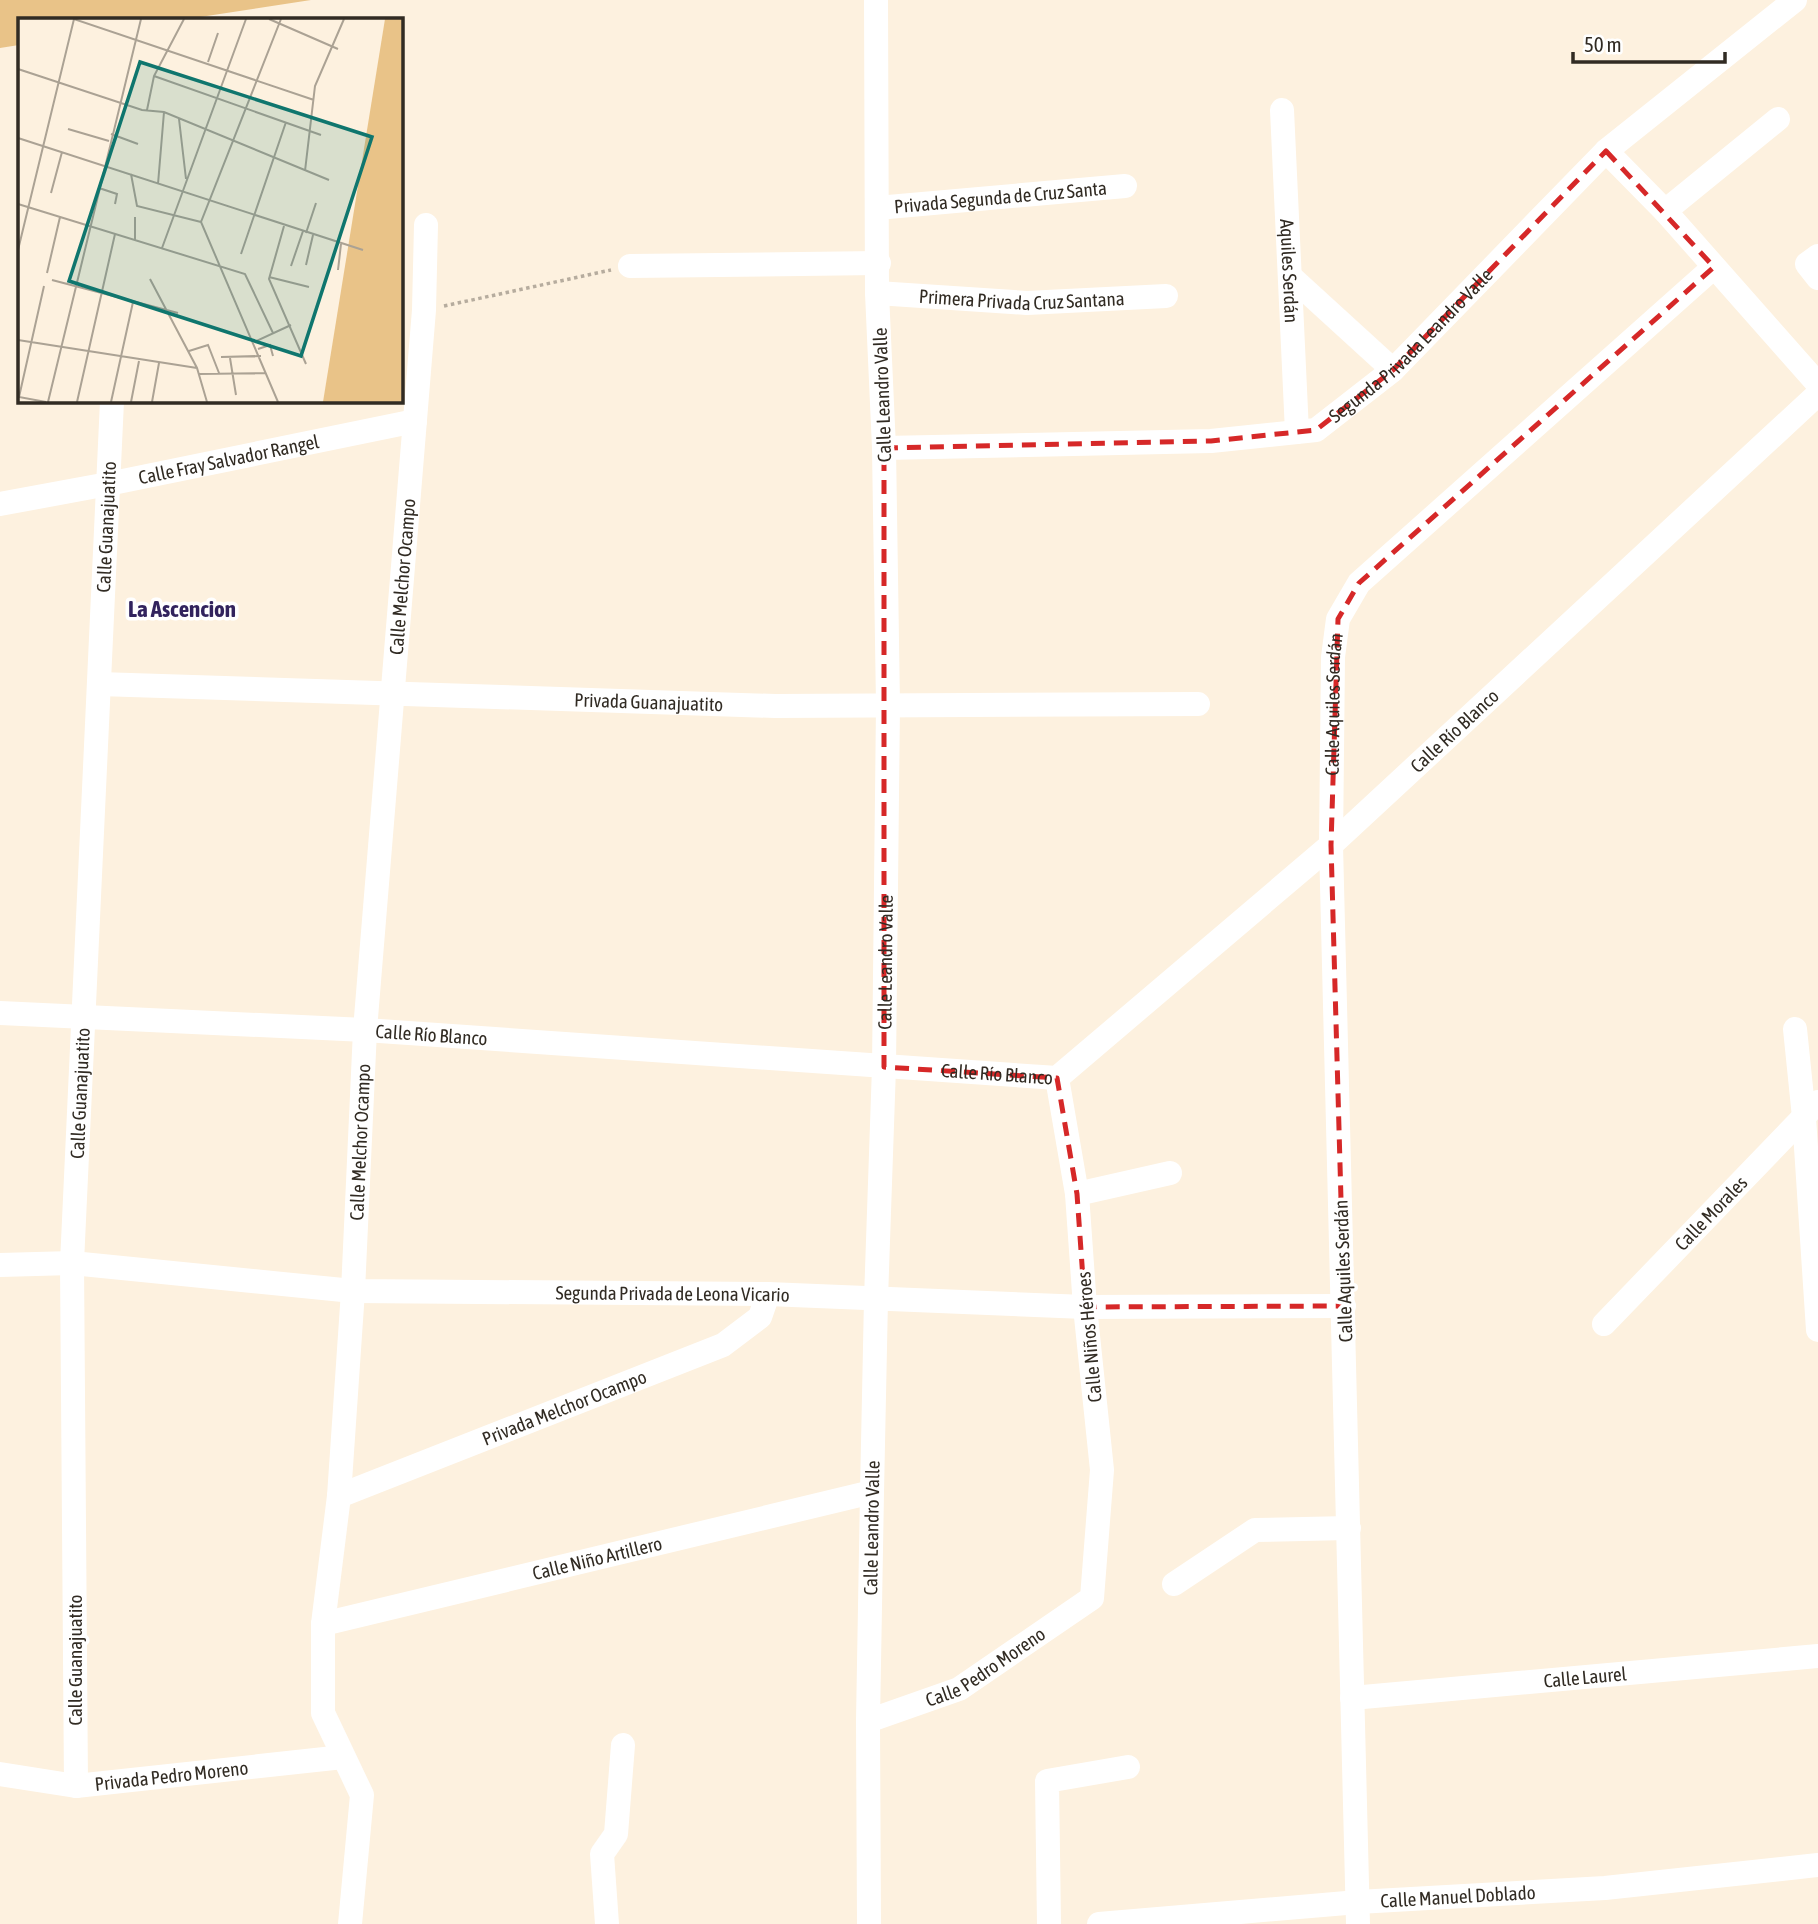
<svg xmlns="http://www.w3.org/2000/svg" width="1818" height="1924" viewBox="0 0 1818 1924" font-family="'Asap Condensed',sans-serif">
<rect width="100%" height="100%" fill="#fdf1df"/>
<path fill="#e9c388" d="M0 0H311L187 19H19V45L0 48Z"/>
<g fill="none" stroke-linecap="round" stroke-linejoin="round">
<path stroke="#b6ac9e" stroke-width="3.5" stroke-dasharray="3.5 3.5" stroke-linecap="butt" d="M444 306 611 270"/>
<g stroke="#fff" stroke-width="24">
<path id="s1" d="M1282 110 1297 432"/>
<path d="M1606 151 1665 211 1818 384"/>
<path id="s2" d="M877 208 1125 186"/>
<path d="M1665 211 1778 119"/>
<path d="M1818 256 1807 264 1818 278"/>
<path d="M630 266 879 263"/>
<path d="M1290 276 1393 370"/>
<path id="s3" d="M877 293 1027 303 1166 296"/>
<path id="s4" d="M884 448 1211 441 1316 430 1393 370 1606 151 1795 0"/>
<path id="s5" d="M0 504 108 484 415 421"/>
<path id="s6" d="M99 684 775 706 1198 704"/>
<path id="s7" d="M0 1013 365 1030 1057 1078 1331 845 1818 394"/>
<path d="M1795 1029 1804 1117 1818 1330"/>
<path d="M1077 1194 1170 1173"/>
<path id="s8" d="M0 1265 72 1263 353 1291 768 1294 1085 1307 1344 1306"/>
<path id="s9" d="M1604 1324 1818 1102"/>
<path id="s10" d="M339 1496 723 1345 760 1317 768 1294"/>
<path d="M1174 1584 1255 1530 1349 1528"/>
<path id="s11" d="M323 1624 872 1492"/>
<path id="s12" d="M1352 1698 1818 1656"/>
<path id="s13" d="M868 1721 959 1689 1092 1598 1102 1470 1085 1307 1077 1194 1057 1078"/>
<path id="s14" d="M0 1774 76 1786 343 1757"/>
<path id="s15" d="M76 1786 72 1263 112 401"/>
<path id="s16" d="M350 1924 362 1795 323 1713V1624L339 1496 353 1291 365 1030 424 310 426 225"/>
<path d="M607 1924 602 1854 616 1834 623 1745"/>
<path id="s17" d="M869 1924 868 1721 872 1492 876 1299 884 1067 888 705 884 448 877 293 876 0"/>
<path d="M1049 1924 1047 1781 1128 1767"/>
<path id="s18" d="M1099 1924 1358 1902 1605 1888 1818 1865"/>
<path id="s19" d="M1358 1924 1331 845 1333 657 1338 619 1359 583 1714 267"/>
</g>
</g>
<path fill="none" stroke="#d62828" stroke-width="5" stroke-dasharray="14 9" stroke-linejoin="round" d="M1606 151 1714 267 1359 583 1338 619 1331 845 1344 1306 1085 1307 1077 1194 1057 1078 884 1067V448L1211 441 1316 430 1393 370Z"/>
<g text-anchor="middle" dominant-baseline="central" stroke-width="7" stroke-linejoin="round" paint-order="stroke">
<g font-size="19" fill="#312b23" stroke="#fff">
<text stroke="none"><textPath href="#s2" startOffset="124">Privada Segunda de Cruz Santa</textPath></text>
<text stroke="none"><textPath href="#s1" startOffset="161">Aquiles Serdán</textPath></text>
<text stroke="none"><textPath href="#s3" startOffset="145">Primera Privada Cruz Santana</textPath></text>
<text stroke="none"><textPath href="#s4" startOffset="560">Segunda Privada Leandro Valle</textPath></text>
<text transform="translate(882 395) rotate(-92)">Calle Leandro Valle</text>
<text stroke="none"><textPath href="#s5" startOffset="233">Calle Fray Salvador Rangel</textPath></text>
<text stroke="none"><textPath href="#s15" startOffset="1260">Calle Guanajuatito</textPath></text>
<text stroke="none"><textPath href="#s16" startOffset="1360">Calle Melchor Ocampo</textPath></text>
<text stroke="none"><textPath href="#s6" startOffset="550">Privada Guanajuatito</textPath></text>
<text stroke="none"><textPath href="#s19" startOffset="1220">Calle Aquiles Serdán</textPath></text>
<text stroke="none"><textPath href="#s7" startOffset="1587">Calle Río Blanco</textPath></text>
<text stroke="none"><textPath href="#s17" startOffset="962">Calle Leandro Valle</textPath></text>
<text stroke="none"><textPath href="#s7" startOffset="432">Calle Río Blanco</textPath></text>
<text stroke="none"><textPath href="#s7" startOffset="999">Calle Río Blanco</textPath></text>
<text stroke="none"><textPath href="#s15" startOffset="693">Calle Guanajuatito</textPath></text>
<text stroke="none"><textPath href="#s16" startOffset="793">Calle Melchor Ocampo</textPath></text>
<text stroke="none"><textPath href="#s9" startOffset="154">Calle Morales</textPath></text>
<text transform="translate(1343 1271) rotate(-92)">Calle Aquiles Serdán</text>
<text stroke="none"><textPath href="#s8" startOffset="674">Segunda Privada de Leona Vicario</textPath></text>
<text transform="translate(1089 1337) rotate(-95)">Calle Niños Héroes</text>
<text stroke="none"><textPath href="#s10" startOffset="242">Privada Melchor Ocampo</textPath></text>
<text stroke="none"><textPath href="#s17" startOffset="396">Calle Leandro Valle</textPath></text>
<text stroke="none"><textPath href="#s11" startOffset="282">Calle Niño Artillero</textPath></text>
<text transform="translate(75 1660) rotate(-90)">Calle Guanajuatito</text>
<text stroke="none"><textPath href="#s13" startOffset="130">Calle Pedro Moreno</textPath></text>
<text stroke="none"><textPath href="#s12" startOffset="234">Calle Laurel</textPath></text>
<text stroke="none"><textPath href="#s14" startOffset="173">Privada Pedro Moreno</textPath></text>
<text stroke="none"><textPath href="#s18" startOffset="360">Calle Manuel Doblado</textPath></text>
</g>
<g font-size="23" font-weight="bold" fill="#32235d" stroke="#fff">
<text x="182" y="609">La Ascencion</text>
</g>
</g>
<g transform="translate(18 18)">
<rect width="385" height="385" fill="#fdf1df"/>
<path d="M367 1H385V384H305Z" fill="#e9c388"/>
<path fill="none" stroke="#aba294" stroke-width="2" d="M251 1 320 31M190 44 200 15M0 51 124 92 146 94 311 162M136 58 303 117M129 92 136 58 166 1M161 101 168 161M50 111 91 123M93 116 120 126M0 120 345 232M287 153 297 68 326 1M113 156 119 188 183 204M140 166 146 94M81 170 99 176 97 186M33 175 44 134M0 186 227 256 255 315M266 208 251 261 288 346M288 215 298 185M117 222V199M144 230 228 1M0 232 56 1 296 82M223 236 268 104M288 247 295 217M273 248 285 213M320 252 323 226M29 255 42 199M251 259 291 269M132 261 179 350 189 384M34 262 160 295M26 268 1 379 28 384M0 322 179 350M236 324 273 307M240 331 252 327 255 338M171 333 190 327 201 355M203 339 243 338M212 340 218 377M181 356 248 355M30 384 123 1M59 384 97 216M93 384 115 284M113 384 121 343M134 384 141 345M260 384 183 204 263 1"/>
<path fill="#0f766e" fill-opacity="0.15" stroke="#0f766e" stroke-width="3.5" d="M122 44 354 119 283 338 51 263Z"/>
<rect width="385" height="385" fill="none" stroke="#312b23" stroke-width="3.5"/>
</g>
<path d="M1573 52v10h152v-10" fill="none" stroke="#312b23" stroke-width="3.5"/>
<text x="1584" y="52" font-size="21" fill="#312b23" stroke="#ffffff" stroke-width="5" paint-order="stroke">50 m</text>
</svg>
